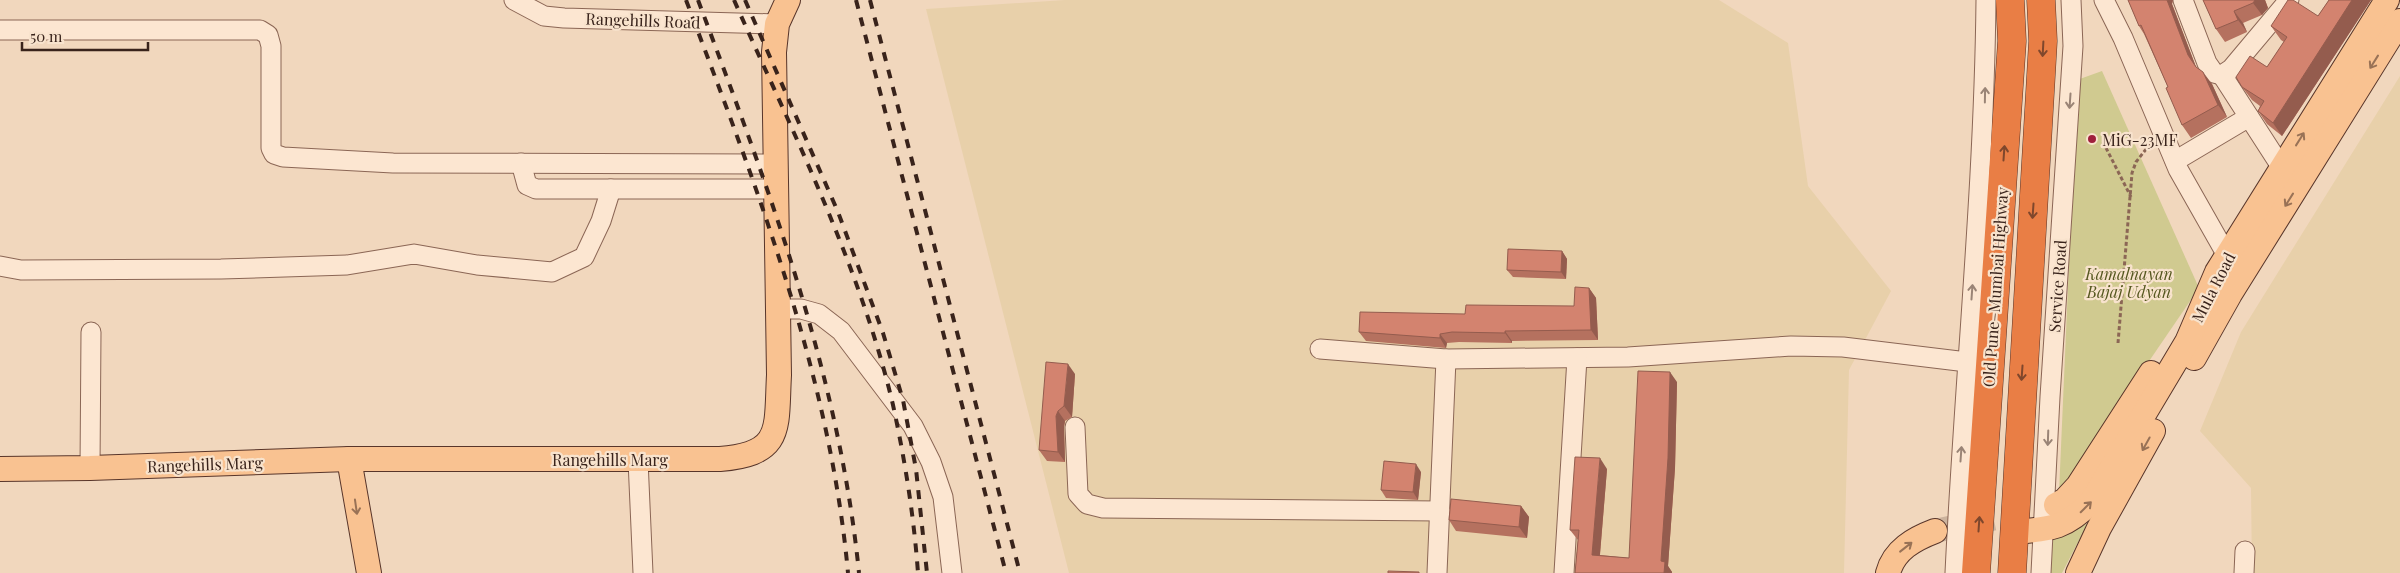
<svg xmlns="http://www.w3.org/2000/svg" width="2400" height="573" viewBox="0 0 2400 573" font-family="'Playfair Display',serif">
<rect width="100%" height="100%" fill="#f1d7bd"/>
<g fill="#e8d0aa">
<path d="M1065 0H1719L1788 43 1808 186 1891 291 1849 370 1844 573H1069L926 9Z"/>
<path d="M2400 76V573H2252L2251 488 2200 431 2241 332Z"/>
</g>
<g fill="#d0ca90">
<path d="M2102 71 2199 288 2059 493 2077 80Z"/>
<path d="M2088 523 2062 573H2047L2049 542Z"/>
</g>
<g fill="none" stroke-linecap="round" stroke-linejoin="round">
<path stroke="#ccb39d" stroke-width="24" stroke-dasharray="24 12" stroke-linecap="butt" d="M1935 531 2056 505"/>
<defs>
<g id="minor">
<path d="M514 0 544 16 564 18 777 24"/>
<path d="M2104 0 2123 38 2178 169 2233 266"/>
<path d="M2183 0 2207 63 2214 73 2222 75 2231 69 2289 0"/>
<path d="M0 30H260L268 35 271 46V148L274 154 283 157 393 163 775 164"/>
<path d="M2222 75 2282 168"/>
<path d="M2175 161 2249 117"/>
<path d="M521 163 527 185 536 189H775"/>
<path d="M0 266 21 270 221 269 347 265 414 254 477 265 552 272 584 257 601 221 611 189"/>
<path d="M778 309H801L819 314 841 331 913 426 931 462 943 497 952 573"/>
<path d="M1320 349 1446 359 1628 357 1791 346 1843 347 1967 362"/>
<path d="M1075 427 1078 494 1087 504 1103 508 1440 511"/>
<path d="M638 460 643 573"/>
<path d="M90 468 91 332"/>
<path d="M1437 573 1446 359"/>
<path d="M1564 573 1577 358"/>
<path d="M1955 573C1964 382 1984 191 1986 0"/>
<path d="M2041 573 2050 397 2073 46 2071 0"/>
<path d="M2244 573 2245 551"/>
</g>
<g id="major">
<path d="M2194 358 2230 294 2400 21"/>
<path d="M349 459 369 573"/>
<path d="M0 469 90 468 349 459H720C784 454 776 428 779 375L774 52 777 24 788 0"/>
<path d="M2056 505 2065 500 2078 486 2151 373"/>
<path d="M2013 532C2050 529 2065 529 2092 501L2187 342 2217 272 2387 0"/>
<path d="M1888 573C1894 550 1914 539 1935 531"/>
<path d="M2078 573 2099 528 2153 431"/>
</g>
<g id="highway">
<path d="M1976 573 2012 41 2010 0"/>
<path d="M2012 573 2043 41 2041 0"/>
</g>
</defs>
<use href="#minor" stroke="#8b6655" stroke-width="21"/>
<use href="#major" stroke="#58352a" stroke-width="26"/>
<use href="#highway" stroke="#58352a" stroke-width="29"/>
<g stroke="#8b6655" stroke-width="3" stroke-dasharray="4 2.5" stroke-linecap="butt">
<path d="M2103 142 2131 197"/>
<path d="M2118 343 2132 173 2136 162 2150 144"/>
</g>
<use href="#minor" stroke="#fce6d1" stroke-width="19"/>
<use href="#major" stroke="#f9c291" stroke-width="24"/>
<use href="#highway" stroke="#e97e45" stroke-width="28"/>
<g stroke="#39231b" stroke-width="4" stroke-dasharray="9 9" stroke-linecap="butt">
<path d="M686 0C756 185 830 375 848 573"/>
<path d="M698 0C768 187 839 373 859 573"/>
<path d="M734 0C792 131 860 265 893 405 905 460 914 517 918 573"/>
<path d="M745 0 838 212 883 333 903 400 916 469 927 573"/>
<path d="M856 0 1006 573"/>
<path d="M870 0 1020 573"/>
</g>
</g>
<g fill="#b5715f">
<path d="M2128 0H2173L2172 4 2196 67 2212 84 2227 117 2191 138 2182 125 2168 87 2144 34 2139 26Z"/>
<path d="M2203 0H2265L2268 8 2262 15 2243 23 2247 32 2225 42 2216 29Z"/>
<path d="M2329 0H2371L2282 136 2267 124 2258 111 2260 106 2252 100 2242 87 2267 67 2284 42 2281 40 2271 26 2318 16Z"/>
<path d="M1562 251 1567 259 1566 279 1513 277 1507 270Z"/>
<path d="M1589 288 1596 298 1598 340 1512 341V343L1459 342 1447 343 1446 348 1366 341 1359 332 1465 314 1574 306Z"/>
<path d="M1075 374 1072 417 1065 421 1064 427 1065 462 1047 461 1039 450Z"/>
<path d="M1677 382 1675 468 1668 566 1672 572V573H1575L1578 540 1570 530 1607 469 1600 555 1629 558Z"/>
<path d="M1421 472 1418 500 1386 498 1381 490Z"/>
<path d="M1521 506 1529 517 1527 538 1456 531 1449 520Z"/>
</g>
<g fill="#945c4e">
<path d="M2167 0H2173L2172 4 2196 67 2188 55Z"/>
<path d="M2255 0H2265L2268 8 2262 15 2253 3Z"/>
<path d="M2352 0H2371L2282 136 2273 123Z"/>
<path d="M2234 11 2243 23 2247 32 2238 20Z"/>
<path d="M2203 72 2212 84 2227 117 2218 105Z"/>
<path d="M1562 251 1567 259 1566 279 1561 272Z"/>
<path d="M1589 288 1596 298 1598 340 1591 330Z"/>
<path d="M1505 331 1512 341V343L1505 333Z"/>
<path d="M1440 334 1447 343 1446 348 1440 338Z"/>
<path d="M1068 364 1075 374 1072 417 1064 406Z"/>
<path d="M1670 372 1677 382 1675 468 1668 566 1672 572V573H1664L1661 561Z"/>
<path d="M1058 411 1065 421 1064 427 1065 462 1058 452 1056 416Z"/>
<path d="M1600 458 1607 469 1599 565 1592 555Z"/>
<path d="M1416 464 1421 472 1418 500 1413 492Z"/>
<path d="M1521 506 1529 517 1527 538 1519 527Z"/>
</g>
<g fill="#d3836f" stroke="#945c4e">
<path d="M2128 0H2167L2188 55 2196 67 2203 72 2218 105 2182 125 2166 88 2168 87 2141 25 2139 26Z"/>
<path d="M2203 0H2255L2253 3 2234 11 2238 20 2216 29Z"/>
<path d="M2288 0H2293L2318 16 2329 0H2352L2273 123 2258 111 2264 101 2242 87 2236 77 2250 56 2267 67 2287 37 2271 26Z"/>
<path d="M1508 249 1562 251 1561 272 1507 270Z"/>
<path d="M1575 287 1589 288 1591 330 1505 331V333L1452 332 1440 334V338L1359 332 1360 312 1465 314 1466 305 1574 306Z"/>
<path d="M1046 362 1068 364 1064 406 1058 411 1056 416 1058 452 1039 450Z"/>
<path d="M1638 371 1670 372 1668 458 1661 561 1665 562 1664 573H1575L1579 530H1570L1575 457 1600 458 1592 555 1629 558Z"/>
<path d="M1384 461 1416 464 1413 492 1381 490Z"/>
<path d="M1451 499 1521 506 1519 527 1449 520Z"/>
<path d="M1388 571 1419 572V573H1388Z"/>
</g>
<defs><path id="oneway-shaft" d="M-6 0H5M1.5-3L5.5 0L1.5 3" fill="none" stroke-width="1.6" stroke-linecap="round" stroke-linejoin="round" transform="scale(1.25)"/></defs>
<g stroke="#7f472c">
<use href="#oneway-shaft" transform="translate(2043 49) rotate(93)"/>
<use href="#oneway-shaft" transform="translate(2004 153) rotate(-86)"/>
<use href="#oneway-shaft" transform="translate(2033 211) rotate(94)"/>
<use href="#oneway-shaft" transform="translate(2022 373) rotate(94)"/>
<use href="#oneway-shaft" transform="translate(1979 524) rotate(-86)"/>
</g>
<g stroke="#997256">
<use href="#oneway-shaft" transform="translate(2374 62) rotate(122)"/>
<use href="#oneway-shaft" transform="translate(2300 139) rotate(-58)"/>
<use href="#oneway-shaft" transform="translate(2289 200) rotate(122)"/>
<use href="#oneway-shaft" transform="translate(2146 444) rotate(119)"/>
<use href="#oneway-shaft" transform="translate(356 507) rotate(82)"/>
<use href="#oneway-shaft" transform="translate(2086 507) rotate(-45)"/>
<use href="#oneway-shaft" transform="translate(1906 547) rotate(-38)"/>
</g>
<g stroke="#9a8476">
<use href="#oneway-shaft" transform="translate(1985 95) rotate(-89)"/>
<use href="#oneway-shaft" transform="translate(2070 101) rotate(94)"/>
<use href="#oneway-shaft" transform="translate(1972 292) rotate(-86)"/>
<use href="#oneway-shaft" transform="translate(2048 438) rotate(92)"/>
<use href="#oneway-shaft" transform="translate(1961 454) rotate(-86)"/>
</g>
<circle fill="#9f203c" stroke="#f8e3cd" stroke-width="2" cx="2092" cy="139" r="5"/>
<g text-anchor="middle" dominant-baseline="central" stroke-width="4.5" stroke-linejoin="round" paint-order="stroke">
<g font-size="16" fill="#39231b" stroke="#f8e3cd">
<text transform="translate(643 20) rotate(2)">Rangehills Road</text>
<text transform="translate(2057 286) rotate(-86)">Service Road</text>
<text transform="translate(1995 287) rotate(-86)">Old Pune–Mumbai Highway</text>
<text transform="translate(2213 287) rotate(-63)">Mula Road</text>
<text x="610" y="459">Rangehills Marg</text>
<text transform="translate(205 464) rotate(-2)">Rangehills Marg</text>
</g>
<g font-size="16" fill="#39231b" stroke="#f8e3cd" text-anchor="start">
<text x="2102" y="139">MiG-23MF</text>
</g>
<g font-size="16" font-style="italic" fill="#55571f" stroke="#f8e3cd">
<text x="2129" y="273">Kamalnayan<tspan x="2129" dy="18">Bajaj Udyan</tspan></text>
</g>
</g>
<path d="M22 42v8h126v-8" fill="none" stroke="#39231b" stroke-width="2.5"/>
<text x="30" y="42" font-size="15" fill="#39231b" stroke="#f8e3cd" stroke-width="4" paint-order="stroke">50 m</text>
</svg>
